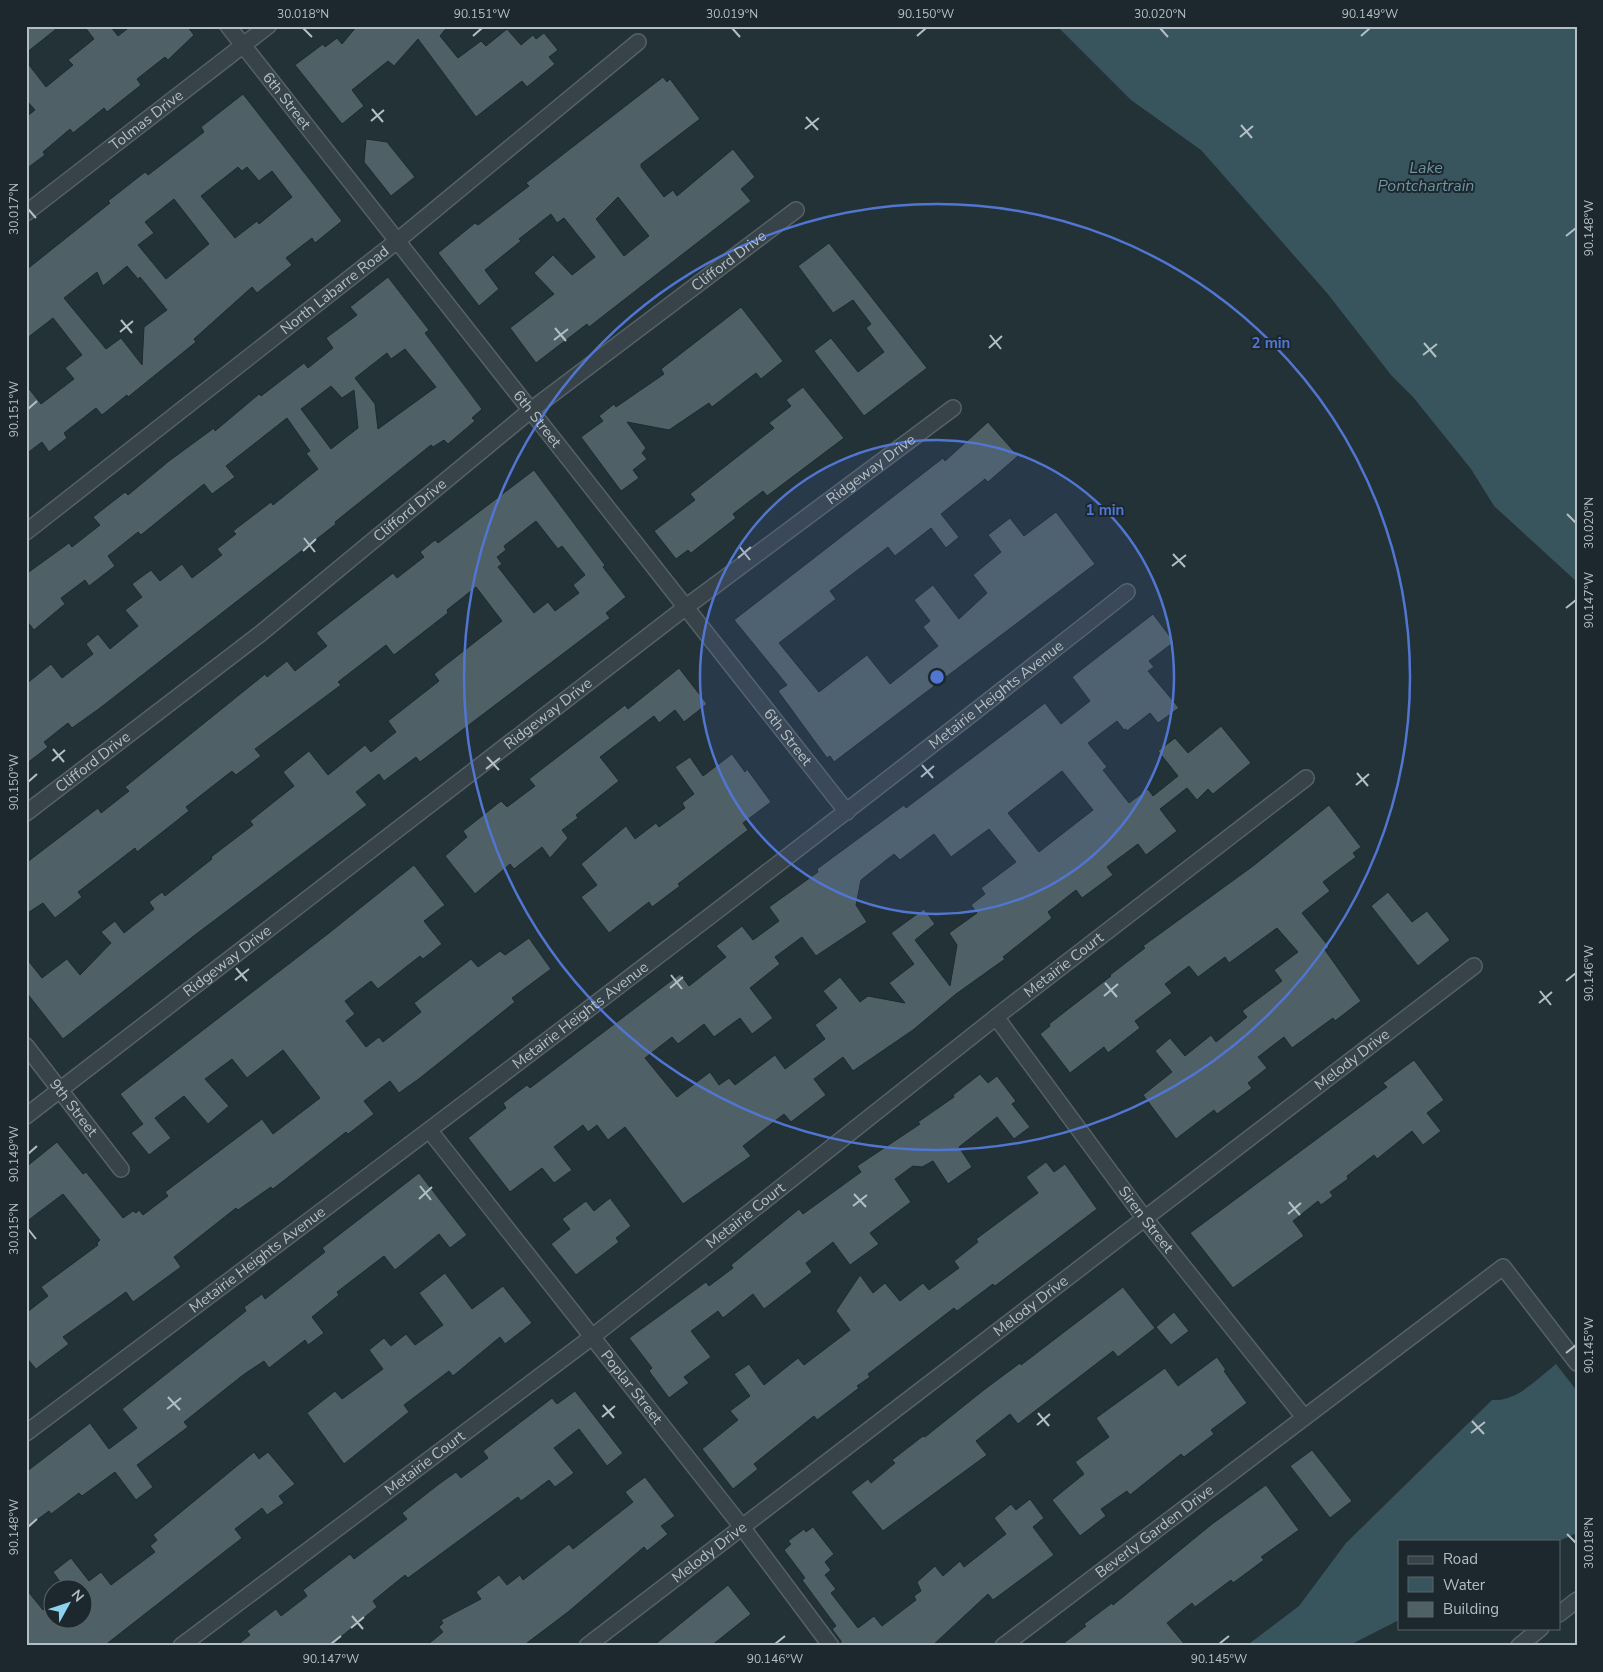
<svg xmlns="http://www.w3.org/2000/svg" width="1603" height="1672" viewBox="0 0 1603 1672" font-family="'Nunito Sans',sans-serif">
<rect width="100%" height="100%" fill="#233237"/>
<g fill="#38545d">
<path d="M1057 26H1577V582L1494 506 1471 469 1413 397 1391 375 1327 293 1201 150 1131 100Z"/>
<path d="M1556 1364 1577 1391V1533L1559 1541H1399V1620L1348 1646H1246L1299 1606 1346 1543 1492 1400C1517 1402 1538 1378 1556 1364Z"/>
</g>
<g fill="#4f6066" stroke="#1e2a2f" fill-rule="evenodd">
<path d="M26 26H60L26 53Z"/>
<path d="M84 26H110L118 36 131 26H187L194 35 168 60 165 57 137 79 141 85 107 112 104 108 73 133 70 129 43 152 45 155 26 169V117L35 110 26 100V61L46 87 73 65 68 60 94 39Z"/>
<path d="M357 26H448L440 36 458 58 481 41 486 46 507 29 521 45 533 35 536 39 544 33 558 50 549 57 555 64 527 87 522 81 476 117 418 39 394 66 388 61 352 90 364 106 342 124 295 65 323 44 325 47 337 38 342 44Z"/>
<path d="M663 77 667 82 670 79 700 119 641 164V167L664 197 673 190 677 196 733 149 755 177 741 189 751 201 589 327 587 324 536 363 510 328 554 294 534 273 553 255 572 275 595 257 564 218 557 223 551 214 519 239 521 241 485 270 499 289 479 306 438 253 475 223 478 225 529 186 526 183ZM618 197 649 236 624 256 596 219Z"/>
<path d="M243 94 342 221 315 243 312 238 286 258 292 265 257 293 252 287 194 339 196 342 128 397 127 395 102 415 96 408 64 433 67 438 49 452 42 442 26 454V385L41 404 74 379 65 368 82 355 53 318 26 339V270L110 203 108 201 145 172 148 175 204 132 201 127ZM238 167 242 171 247 167 259 181 272 171 292 197 259 224 257 221 235 238 201 196ZM174 199 209 244 166 279 138 245 154 233 145 222ZM127 266 138 279 140 277 167 310 144 327 142 365 121 338 106 349 64 298 97 272 103 286Z"/>
<path d="M366 139 387 142 415 177 391 196 364 162Z"/>
<path d="M829 243 927 368 864 416 814 351 831 338 858 372 884 352 866 328 871 324 853 300 833 313 798 266Z"/>
<path d="M388 277 429 330 425 333 482 409 472 418 475 421 448 444 444 440 433 447 431 445 335 522 336 524 100 708 72 728 68 723 44 742 48 747 26 764V684L51 664 62 678 93 654 86 644 98 634 110 649 138 626 125 610 142 597 132 584 151 570 160 581 182 564 192 578 222 555 217 549 236 534 233 531 271 502 273 505 318 469 306 453 310 451 287 418 226 466 235 477 212 494 204 484 141 535 138 532 108 556 115 566 89 586 85 580 61 598 65 604 34 630 26 620V574L69 543 72 547 100 525 93 517 125 492 128 495 169 461 214 428 215 431 259 394 261 396 304 363 308 368 333 348 326 338 357 315 350 307ZM405 349 436 387 378 429 375 404 355 378 387 353 391 359ZM331 386 342 398 354 390 358 428 331 449 301 409Z"/>
<path d="M741 307 783 361 761 379 756 373 712 407 709 403 669 430 627 422 646 448 642 453 647 459 633 470 639 478 621 491 581 437 603 421 599 416 614 404 616 407 664 374 661 369Z"/>
<path d="M803 387 844 438 767 496 763 491 733 514 736 518 691 553 688 550 676 559 654 531 695 500 690 494 774 428 769 423 791 406 786 400Z"/>
<path d="M988 422 1018 456 988 482 985 479 941 514 959 537 946 548 931 528 895 556 888 547 830 591 836 599 779 643 819 692 867 655 890 684 938 646 923 627 930 621 914 600 933 585 959 619 987 593 973 575 1001 552 988 535 1010 518 1024 536 1056 512 1095 564 834 762 830 756 827 758 778 691 787 685 734 620 943 458 945 461Z"/>
<path d="M534 470 605 565 603 567 626 597 606 613 610 618 420 762 416 757 384 781 379 774 356 792 367 805 195 935 63 1039 26 992V958L42 978 67 959 80 975 111 943 101 932 115 921 124 933 154 909 149 902 162 892 165 896 212 859 211 857 253 825 250 821 294 786 283 772 309 751 328 775 365 745 371 752 396 732 388 721 439 681 434 674 502 621 476 587 447 610 448 613 394 655 386 645 338 682 341 685 255 749 261 756 236 775 232 771 186 807 189 811 137 852 135 848 78 892 82 897 55 918 43 903 26 914V863L98 808 101 813 129 791 125 787 265 674 267 677 287 661 295 671 327 646 316 633 393 573 397 578 424 557 420 552 435 540 438 543ZM536 521 558 549 562 546 585 575 573 585 579 593 555 611 548 602 534 613 498 567 502 564 497 557 506 550 504 546Z"/>
<path d="M1153 614 1174 642 1149 661 1154 667 1148 671 1179 708 1158 723 1150 713 1127 731 1126 729 1124 730 1117 721 1088 743 1107 767 1103 770 1129 803 1148 789 1153 796 1178 776 1158 751 1175 738 1188 753 1221 726 1251 763 1213 794 1208 789 1197 800 1187 788 1160 809 1177 831 1146 855 1138 844 1107 867 1113 875 1082 898 1076 890 1048 912 1052 918 1003 957 1005 959 956 994 913 1030 853 1071 843 1057 814 1079 826 1095 791 1122 784 1114 743 1146 751 1156 683 1204 625 1127 608 1140 597 1125 588 1132 583 1125 554 1147 572 1170 554 1183 542 1168 510 1192 468 1138 506 1108 503 1103 527 1085 530 1088 680 974 689 986 726 957 716 946 742 926 753 940 779 921 769 907 818 872 817 869 904 805 906 808 1045 703 1061 724 1090 701 1072 677ZM1062 771 1093 810 1039 852 1008 813ZM989 829 1016 862 981 888 985 894 971 905 977 913 949 933 957 945 950 986 915 940 935 924 924 909 891 933 914 964 889 983 905 1003 868 996 860 1002 840 977 823 991 837 1008 815 1025 825 1039 785 1069 775 1055 735 1085 729 1078 719 1085 710 1072 677 1097 645 1058 672 1037 678 1044 704 1024 714 1037 740 1018 752 1034 773 1018 750 988 780 964 775 957 802 937 816 956 867 922 856 905 861 880 894 854 900 860 934 834 951 857Z"/>
<path d="M679 668 707 704 684 722 675 710 659 723 654 716 600 757 619 781 576 815 578 818 562 830 568 838 550 858 542 847 514 869 510 864 475 894 445 856 467 837 463 831 501 801 507 807 535 786 529 779 625 705 628 709Z"/>
<path d="M732 754 745 772 747 769 771 802 743 823 748 830 678 884 680 886 652 907 649 902 609 933 581 897 597 885 581 864 626 826 635 839 656 823 659 827 685 808 682 803 694 794 675 767 690 757 703 776Z"/>
<path d="M1329 805 1361 847 1353 853 1356 857 1323 882 1330 891 1302 913 1329 947 1325 950 1361 1001 1335 1021 1333 1018 1292 1048 1284 1037 1258 1057 1267 1068 1248 1083 1252 1088 1217 1114 1214 1110 1176 1139 1143 1095 1172 1072 1155 1051 1170 1038 1185 1056 1211 1035 1216 1042 1247 1017 1242 1011 1282 981 1274 970 1298 952 1277 928 1229 963 1225 957 1198 977 1189 966 1165 984 1172 993 1135 1021 1140 1028 1108 1053 1104 1047 1070 1073 1040 1034 1050 1026 1049 1024 1111 976 1110 975 1145 948 1143 946 1253 866Z"/>
<path d="M414 865 445 905 424 921 442 944 423 959 420 956 378 989 371 981 345 1001 355 1014 346 1021 366 1047 379 1037 383 1042 421 1012 414 1003 471 959 478 967 500 951 505 955 529 938 551 969 512 998 515 1002 420 1078 399 1093 390 1081 364 1101 374 1114 348 1134 346 1132 273 1189 271 1187 238 1210 236 1208 174 1257 181 1267 133 1302 126 1292 63 1337 69 1344 36 1369 26 1357V1313L48 1296 41 1287 98 1245 97 1243 100 1240 63 1194 26 1222V1167L57 1142 83 1174 86 1172 123 1218 133 1211 136 1213 139 1210 143 1215 168 1196 165 1192 262 1119 273 1134 320 1098 283 1050 247 1078 232 1059 205 1079 229 1106 208 1124 184 1096 155 1118 171 1138 149 1155 131 1133 143 1124 120 1094 329 933Z"/>
<path d="M1388 892 1412 922 1427 911 1450 940 1418 966 1371 906Z"/>
<path d="M1414 1060 1444 1100 1427 1113 1441 1131 1423 1145 1412 1131 1377 1159 1374 1155 1347 1176 1348 1179 1330 1192 1333 1196 1321 1205 1318 1201 1293 1221 1304 1236 1233 1288 1190 1233 1387 1087 1383 1083Z"/>
<path d="M980 1074 988 1083 997 1076 1016 1101 1012 1104 1030 1127 1014 1139 997 1117 959 1147 972 1167 948 1184 933 1161 922 1167 913 1166 895 1179 911 1202 870 1233 879 1244 850 1265 833 1242 806 1263 812 1272 764 1309 753 1294 723 1318 718 1311 691 1331 711 1357 684 1377 689 1383 669 1398 649 1371 652 1368 629 1338 706 1282 709 1286 733 1268 731 1265 799 1209 803 1214 861 1172 857 1166 920 1124 918 1122 954 1097 953 1095Z"/>
<path d="M1046 1162 1054 1172 1065 1164 1097 1209 995 1286 993 1284 957 1311 954 1308 868 1374 870 1377 857 1386 859 1388 817 1420 814 1416 754 1464 758 1469 733 1489 702 1449 738 1420 730 1411 750 1396 734 1374 749 1364 764 1385 798 1358 804 1365 850 1330 836 1311 860 1275 873 1293 885 1283 900 1301 923 1283 929 1290 959 1268 954 1261 978 1242 976 1239 1038 1193 1026 1177Z"/>
<path d="M419 1173 467 1235 450 1248 439 1234 395 1270 384 1256 337 1292 339 1295 312 1317 324 1333 308 1345 305 1340 269 1368 264 1361 243 1375 184 1422 188 1427 137 1465 153 1487 136 1500 115 1472 82 1496 79 1493 51 1514 49 1511 26 1528V1472L90 1423 109 1449 137 1428 122 1409 246 1311 244 1307 262 1294 265 1299 325 1252 322 1248Z"/>
<path d="M610 1198 631 1226 616 1238 619 1242 576 1275 551 1244 570 1229 562 1219 586 1201 594 1211Z"/>
<path d="M445 1273 472 1309 503 1286 532 1323 505 1344 500 1337 453 1376 449 1371 404 1405 409 1412 344 1464 307 1413 335 1391 342 1399 383 1369 369 1350 384 1338 391 1346 406 1334 415 1345 443 1325 419 1293Z"/>
<path d="M1123 1287 1155 1328 1118 1357 1113 1351 1018 1424 1010 1414 976 1441 987 1455 883 1531 851 1492 868 1479 871 1483 895 1463 892 1460 923 1436 925 1437 985 1389 1020 1363 1021 1365Z"/>
<path d="M1174 1312 1189 1331 1171 1345 1156 1327Z"/>
<path d="M1217 1357 1226 1370 1224 1371 1247 1403 1211 1430 1214 1434 1184 1457 1181 1454 1130 1495 1127 1491 1101 1509 1106 1516 1080 1536 1052 1500 1084 1474 1075 1462 1109 1437 1096 1418 1165 1368 1178 1386Z"/>
<path d="M575 1391 623 1453 607 1466 579 1429 554 1448 574 1473 555 1487 549 1480 521 1501 518 1497 408 1578 405 1575 373 1601 377 1607 330 1646H236L250 1635 247 1631 276 1609 281 1616 307 1596 303 1590 350 1554 354 1559 407 1519 402 1513 439 1484 456 1472 461 1478 488 1458 483 1451 552 1398 557 1404Z"/>
<path d="M1312 1450 1352 1501 1330 1518 1290 1466Z"/>
<path d="M254 1452 259 1459 268 1452 295 1484 279 1496 284 1503 267 1515 262 1508 235 1529 242 1538 104 1646H26V1589L43 1610 52 1602V1620H82V1590H66L53 1572 71 1558 89 1581 101 1572 111 1585 155 1552 150 1546 157 1540 153 1535Z"/>
<path d="M645 1477 675 1516 661 1526 668 1534 647 1551 644 1547 568 1612 523 1646H426L443 1632 439 1627 443 1623 441 1620 481 1599 476 1592 499 1575 507 1585 520 1575 523 1580 569 1544 573 1549 633 1502 625 1492Z"/>
<path d="M1266 1485 1299 1530 1261 1557 1264 1560 1233 1583 1231 1580 1195 1607 1192 1603 1167 1623 1186 1646H1060L1086 1626 1084 1624 1112 1603 1113 1605 1212 1524Z"/>
<path d="M1030 1499 1044 1518 1033 1527 1054 1555 993 1600 988 1594 932 1646H840L841 1641 832 1629 836 1626 802 1580 805 1578 784 1550 791 1544 788 1541 804 1529 806 1532 813 1527 834 1554 825 1562 831 1570 825 1575 836 1589 831 1593 858 1628 874 1616 882 1626 916 1600 914 1596 921 1591 917 1582 935 1566 943 1576 960 1561 964 1567 1006 1534 994 1518 1011 1504 1016 1510Z"/>
<path d="M728 1585 751 1614 711 1646H653Z"/>
</g>
<g fill="none" stroke-linecap="round" stroke-linejoin="round">
<defs>
<g id="street">
<path id="s1" d="M228 26 847 812"/>
<path id="s2" d="M26 213 268 26"/>
<path id="s3" d="M26 532 397 241 638 42"/>
<path id="s4" d="M26 813 260 634 531 410 796 210"/>
<path id="s5" d="M996 1017 1145 1219 1304 1417"/>
<path id="s6" d="M26 1046 121 1169"/>
<path id="s7" d="M26 1116 686 607 953 408"/>
<path id="s8" d="M430 1131 742 1527 831 1646"/>
<path id="s9" d="M26 1433C396 1156 765 878 1127 592"/>
<path d="M1559 1614 1577 1600"/>
<path id="s10" d="M181 1646 592 1337 1005 1010 1306 778"/>
<path id="s11" d="M587 1646 1474 966"/>
<path id="s12" d="M1003 1646 1503 1267 1577 1363"/>
<path d="M1519 1646 1541 1628"/>
</g>
</defs>
<use href="#street" stroke="#556166" stroke-width="18"/>
<use href="#street" stroke="#374348" stroke-width="15"/>
</g>
<path fill="none" stroke="#b2bfc4" stroke-width="2" d="M303 28 312 37M732 28 740 37M1160 28 1168 37M473 36 482 28M917 36 926 28M1361 36 1370 28M372 109 383 122M806 117 818 130M371 121 384 110M1241 125 1252 138M805 129 819 118M1240 137 1253 126M28 209 36 218M1566 236 1576 228M121 320 132 333M555 328 566 341M120 332 133 321M990 335 1001 349M554 340 568 329M1424 343 1436 357M989 348 1002 336M1423 355 1437 344M28 409 37 401M1567 514 1576 523M304 538 315 552M739 546 750 560M303 551 316 539M1173 554 1185 567M738 558 751 547M1172 566 1186 555M1566 608 1576 600M53 749 64 762M487 757 499 770M52 761 65 750M922 765 933 778M486 769 500 758M1357 773 1368 786M921 777 934 766M28 782 37 774M1356 785 1369 774M236 968 247 981M671 975 682 989M235 980 249 969M1566 981 1576 973M1105 983 1117 997M670 988 683 977M1540 991 1551 1005M1104 996 1118 984M1539 1003 1552 992M28 1154 37 1146M420 1186 431 1200M854 1194 866 1207M419 1199 432 1187M1289 1202 1300 1215M853 1206 867 1195M1288 1214 1301 1203M28 1229 36 1239M1566 1353 1576 1345M168 1397 180 1410M603 1405 614 1418M167 1409 181 1398M1038 1413 1049 1426M602 1417 615 1406M1472 1421 1484 1434M1037 1425 1050 1414M1471 1433 1485 1422M28 1527 37 1519M1567 1534 1576 1543M352 1616 363 1629M351 1628 364 1617M331 1644 341 1636M775 1644 785 1636M1219 1644 1229 1636"/>
<circle cx="937" cy="677" r="237" fill="#5176d1" fill-opacity=".12"/>
<g fill="none" stroke="#5176d1" stroke-width="2.5">
<circle cx="937" cy="677" r="237"/>
<circle cx="937" cy="677" r="473"/>
</g>
<g text-anchor="middle" dominant-baseline="central" stroke-width="4" stroke-linejoin="round" paint-order="stroke">
<g font-size="15" fill="#b2bfc4" stroke="#1c282d">
<text stroke="none"><textPath href="#s1" startOffset="95">6th Street</textPath></text>
<text stroke="none"><textPath href="#s2" startOffset="152">Tolmas Drive</textPath></text>
<text stroke="none"><textPath href="#s4" startOffset="894">Clifford Drive</textPath></text>
<text stroke="none"><textPath href="#s3" startOffset="392">North Labarre Road</textPath></text>
<text stroke="none"><textPath href="#s1" startOffset="500">6th Street</textPath></text>
<text stroke="none"><textPath href="#s7" startOffset="1064">Ridgeway Drive</textPath></text>
<text stroke="none"><textPath href="#s4" startOffset="489">Clifford Drive</textPath></text>
<text stroke="none"><textPath href="#s9" startOffset="1219">Metairie Heights Avenue</textPath></text>
<text stroke="none"><textPath href="#s7" startOffset="659">Ridgeway Drive</textPath></text>
<text stroke="none"><textPath href="#s1" startOffset="905">6th Street</textPath></text>
<text stroke="none"><textPath href="#s4" startOffset="84">Clifford Drive</textPath></text>
<text stroke="none"><textPath href="#s7" startOffset="254">Ridgeway Drive</textPath></text>
<text stroke="none"><textPath href="#s10" startOffset="1115">Metairie Court</textPath></text>
<text stroke="none"><textPath href="#s9" startOffset="694">Metairie Heights Avenue</textPath></text>
<text stroke="none"><textPath href="#s11" startOffset="964">Melody Drive</textPath></text>
<text stroke="none"><textPath href="#s6" startOffset="78">9th Street</textPath></text>
<text stroke="none"><textPath href="#s10" startOffset="710">Metairie Court</textPath></text>
<text stroke="none"><textPath href="#s5" startOffset="252">Siren Street</textPath></text>
<text stroke="none"><textPath href="#s9" startOffset="289">Metairie Heights Avenue</textPath></text>
<text stroke="none"><textPath href="#s11" startOffset="559">Melody Drive</textPath></text>
<text stroke="none"><textPath href="#s8" startOffset="326">Poplar Street</textPath></text>
<text stroke="none"><textPath href="#s10" startOffset="305">Metairie Court</textPath></text>
<text stroke="none"><textPath href="#s12" startOffset="190">Beverly Garden Drive</textPath></text>
<text stroke="none"><textPath href="#s11" startOffset="154">Melody Drive</textPath></text>
</g>
<g font-size="16" font-style="italic" fill="#6d94a0" stroke="#1c282d">
<text x="1426" y="168">Lake<tspan x="1426" dy="18">Pontchartrain</tspan></text>
</g>
</g>
<circle cx="937" cy="677" r="8" fill="#5176d1" stroke="#1c282d" stroke-width="2.5"/>
<g font-size="15" text-anchor="middle" font-weight="bold" fill="#5176d1" stroke="#1c282d" stroke-width="4" stroke-linejoin="round" paint-order="stroke">
<text x="1271" y="348">2 min</text>
<text x="1105" y="515">1 min</text>
</g>
<rect width="1603" height="1672" fill="none" stroke="#1c282d" stroke-width="55"/>
<rect x="1398" y="1540" width="162" height="90" fill="#1c282d" stroke="#586469"/>
<rect x="1408" y="1556" width="25" height="8" fill="#374348" stroke="#586469"/>
<text x="1443" y="1564" font-size="15" fill="#b2bfc4">Road</text>
<rect x="1408" y="1577" width="25" height="15" fill="#38545d" stroke="#586469"/>
<text x="1443" y="1590" font-size="15" fill="#b2bfc4">Water</text>
<rect x="1408" y="1602" width="25" height="15" fill="#4f6066" stroke="#586469"/>
<text x="1443" y="1614" font-size="15" fill="#b2bfc4">Building</text>
<g transform="translate(68 1604) rotate(50)"><circle r="24" fill="#1c282d" stroke="#586469"/>
<path d="M0-4L9 19L0 12L-9 19Z" fill="#8cd2ee"/>
<text y="-8" font-size="14" font-weight="bold" text-anchor="middle" fill="#b2bfc4">N</text>
</g>
<rect x="28" y="28" width="1548" height="1616" fill="none" stroke="#b2bfc4" stroke-width="2"/>
<g font-size="12" text-anchor="middle" fill="#b2bfc4">
<text x="303" y="18">30.018°N</text>
<text x="482" y="18">90.151°W</text>
<text x="732" y="18">30.019°N</text>
<text x="926" y="18">90.150°W</text>
<text x="1160" y="18">30.020°N</text>
<text x="1370" y="18">90.149°W</text>
<text transform="translate(14 209) rotate(-90)" y="4">30.017°N</text>
<text transform="translate(1589 228) rotate(-90)" y="4">90.148°W</text>
<text transform="translate(14 409) rotate(-90)" y="4">90.151°W</text>
<text transform="translate(1589 523) rotate(-90)" y="4">30.020°N</text>
<text transform="translate(1589 600) rotate(-90)" y="4">90.147°W</text>
<text transform="translate(14 782) rotate(-90)" y="4">90.150°W</text>
<text transform="translate(1589 973) rotate(-90)" y="4">90.146°W</text>
<text transform="translate(14 1154) rotate(-90)" y="4">90.149°W</text>
<text transform="translate(14 1229) rotate(-90)" y="4">30.015°N</text>
<text transform="translate(1589 1345) rotate(-90)" y="4">90.145°W</text>
<text transform="translate(14 1527) rotate(-90)" y="4">90.148°W</text>
<text transform="translate(1589 1543) rotate(-90)" y="4">30.018°N</text>
<text x="331" y="1663">90.147°W</text>
<text x="775" y="1663">90.146°W</text>
<text x="1219" y="1663">90.145°W</text>
</g>
</svg>
